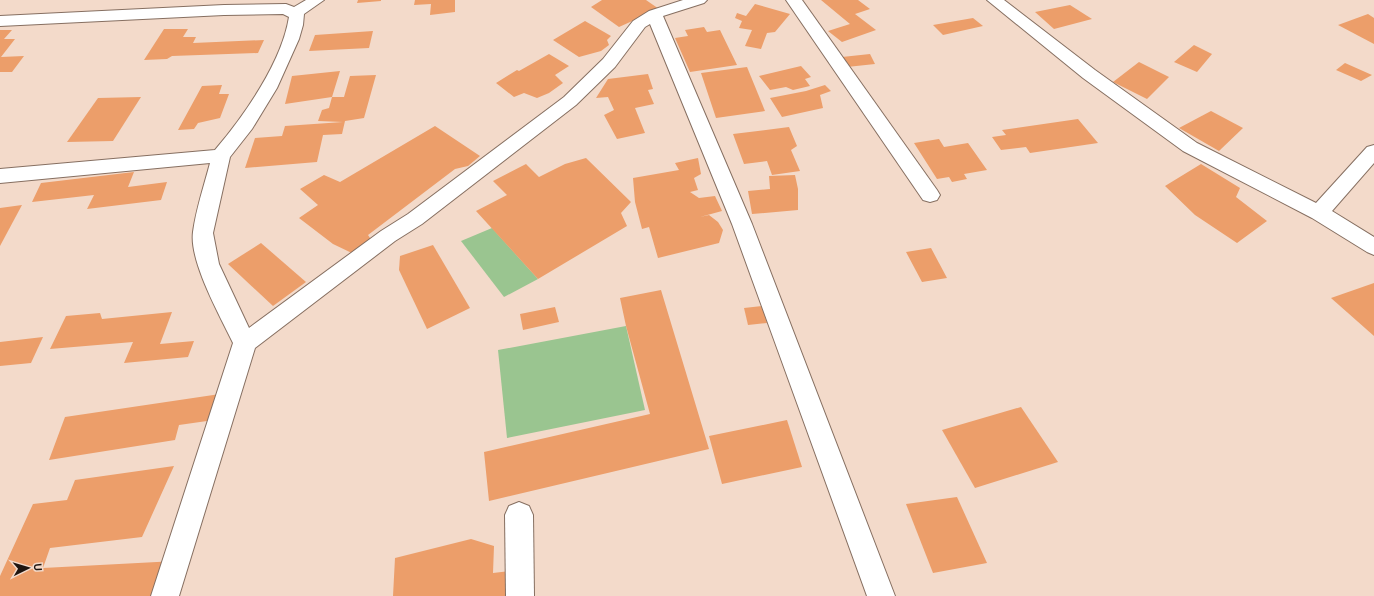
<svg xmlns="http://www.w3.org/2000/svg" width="1374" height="596" viewBox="0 0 1374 596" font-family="'DM Sans',sans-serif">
<rect width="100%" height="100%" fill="#f3daca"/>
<g fill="#9ac590">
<path d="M492 228 538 279 504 297 461 241Z"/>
<path d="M626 326 645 410 507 438 498 350Z"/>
</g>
<g fill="#ec9e6a">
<path d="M358 0H381V1L357 3Z"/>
<path d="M415 0H455V12L430 15 431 4 414 5Z"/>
<path d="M602 0H646L659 9 619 27 591 7Z"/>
<path d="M821 0H858L870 9 855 14 876 30 842 42 828 31 850 24Z"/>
<path d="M755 4 790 14 775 32 767 33 761 49 745 46 752 30 739 28 742 21 735 18 737 13 746 16Z"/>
<path d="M1070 5 1092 19 1054 29 1035 12Z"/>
<path d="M1368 14 1374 18V44L1338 25Z"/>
<path d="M973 18 983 26 943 35 933 25Z"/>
<path d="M585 21 611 36 607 40 609 45 601 51 579 57 553 40Z"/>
<path d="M704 27 707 32 720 30 737 65 690 72 675 38 688 36 685 30Z"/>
<path d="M164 29H188L183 37H196L193 43 264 40 258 53 172 56 167 59 144 60Z"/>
<path d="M0 30H12L4 39H15L1 57 24 56 12 72H0Z"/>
<path d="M373 31 369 48 309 51 315 35Z"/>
<path d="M1194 45 1212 54 1197 72 1174 62Z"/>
<path d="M549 54 569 66 555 75 563 83 549 93 537 98 524 93 514 97 496 83 517 70 519 71Z"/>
<path d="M870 54 875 64 847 67 842 57Z"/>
<path d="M1139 62 1169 77 1147 99 1113 82Z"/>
<path d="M1345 63 1372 75 1361 81 1336 70Z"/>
<path d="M801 66 811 77 805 79 810 86 793 90 786 87 770 90 759 76Z"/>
<path d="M747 67 765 111 716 118 701 73Z"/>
<path d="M340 71 332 97H344L350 76 376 75 364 118 345 121 342 134 323 135 317 162 245 168 255 138 282 136 285 126 343 122 318 121 322 110 329 108 332 97 285 104 292 76Z"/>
<path d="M648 74 653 89 648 90 654 104 635 108 645 133 617 139 604 115 614 110 608 97 596 98 608 79Z"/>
<path d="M222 85 219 94H229L220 118 198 123 194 129 178 130 202 86Z"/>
<path d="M825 85 831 91 820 95 823 108 782 117 770 98 806 91Z"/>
<path d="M141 97 113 141 67 142 98 98Z"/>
<path d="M1211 111 1243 128 1219 151 1179 128Z"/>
<path d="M1078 119 1098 143 1030 153 1026 147 1001 150 992 137 1006 135 1002 130Z"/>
<path d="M435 126 480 156 468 166 455 169 368 235 372 241 356 255 333 244 299 218 318 205 300 189 324 175 340 182Z"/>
<path d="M789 127 797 146 791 150 800 171 772 175 767 161 744 164 733 134Z"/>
<path d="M939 139 944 147 968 143 987 170 964 174 967 179 952 182 949 177 937 179 914 143Z"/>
<path d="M586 158 631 202 621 213 627 226 538 279 476 211 507 195 493 181 526 164 539 177 565 164Z"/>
<path d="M698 158 701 174 694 178 698 190 690 192 699 198 715 196 722 211 700 217 709 215 718 222 723 230 719 243 658 258 649 227 642 229 635 202 633 178 679 170 675 163Z"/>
<path d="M1201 164 1240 188 1236 197 1267 221 1237 243 1195 215 1165 186Z"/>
<path d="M134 172 128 187 167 182 161 200 87 209 94 195 32 202 41 183Z"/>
<path d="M795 175 798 189V210L752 214 748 191 770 189 769 176Z"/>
<path d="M22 205 0 246V208Z"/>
<path d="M261 243 306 282 273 306 228 264Z"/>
<path d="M433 245 470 308 427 329 399 270 400 256Z"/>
<path d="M931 248 947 278 922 282 906 252Z"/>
<path d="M1374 283V336L1331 298Z"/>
<path d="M661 290 709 449 489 501 484 452 650 414 626 326 620 298Z"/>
<path d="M762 306 767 323 748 325 744 308Z"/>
<path d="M555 307 559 322 523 330 520 314Z"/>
<path d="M172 312 160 344 194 341 188 357 124 363 133 342 50 349 66 316 100 313 102 319Z"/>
<path d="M43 337 31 363 0 366V342Z"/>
<path d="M220 394 214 420 179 425 175 440 49 460 65 417Z"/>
<path d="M1021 407 1058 462 975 488 942 430Z"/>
<path d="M787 420 802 467 722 484 709 436Z"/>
<path d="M174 466 142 537 50 548 43 568 176 561 165 596H0V576L33 504 67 500 75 480Z"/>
<path d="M957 497 987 563 933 573 906 504Z"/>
<path d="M471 539 494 546 493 573 510 571 509 596H393L395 558Z"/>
</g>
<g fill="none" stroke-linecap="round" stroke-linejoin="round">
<defs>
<g id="minor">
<path d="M306 0H324L304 14 303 25 299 39 277 88 252 129 230 157 213 233 219 264 249 328 381 231 408 214 564 97 603 59 633 21 649 11 683 0H707L704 3 663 16 752 224 895 596H867L732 224 650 24 645 27 615 67 576 105 422 224 395 241 255 348 179 596H151L233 343C220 316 189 261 193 232 196 209 204 186 210 163L0 183V169L215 150C244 116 282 62 289 17L283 14 224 15 0 26V16L224 5 286 4 294 7Z"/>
<path d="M786 0H802L937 190 940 195 937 200 930 202 923 200Z"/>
<path d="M987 0H1004L1095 70 1197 143 1316 203 1367 147 1374 145V163L1332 211 1374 237V255L1367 252 1312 218 1183 151 1083 78Z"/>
<path d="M519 502 529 506 533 515 534 596H506L505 515 509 506Z"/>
</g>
</defs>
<use href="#minor" stroke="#866f61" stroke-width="2"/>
<use href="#minor" fill="#fff" fill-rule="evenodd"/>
</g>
<g transform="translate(28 568) rotate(85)" stroke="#f3daca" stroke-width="3" paint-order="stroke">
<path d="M0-3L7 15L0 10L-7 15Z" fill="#1e1510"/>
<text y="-6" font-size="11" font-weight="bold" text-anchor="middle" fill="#1e1510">U</text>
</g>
</svg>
